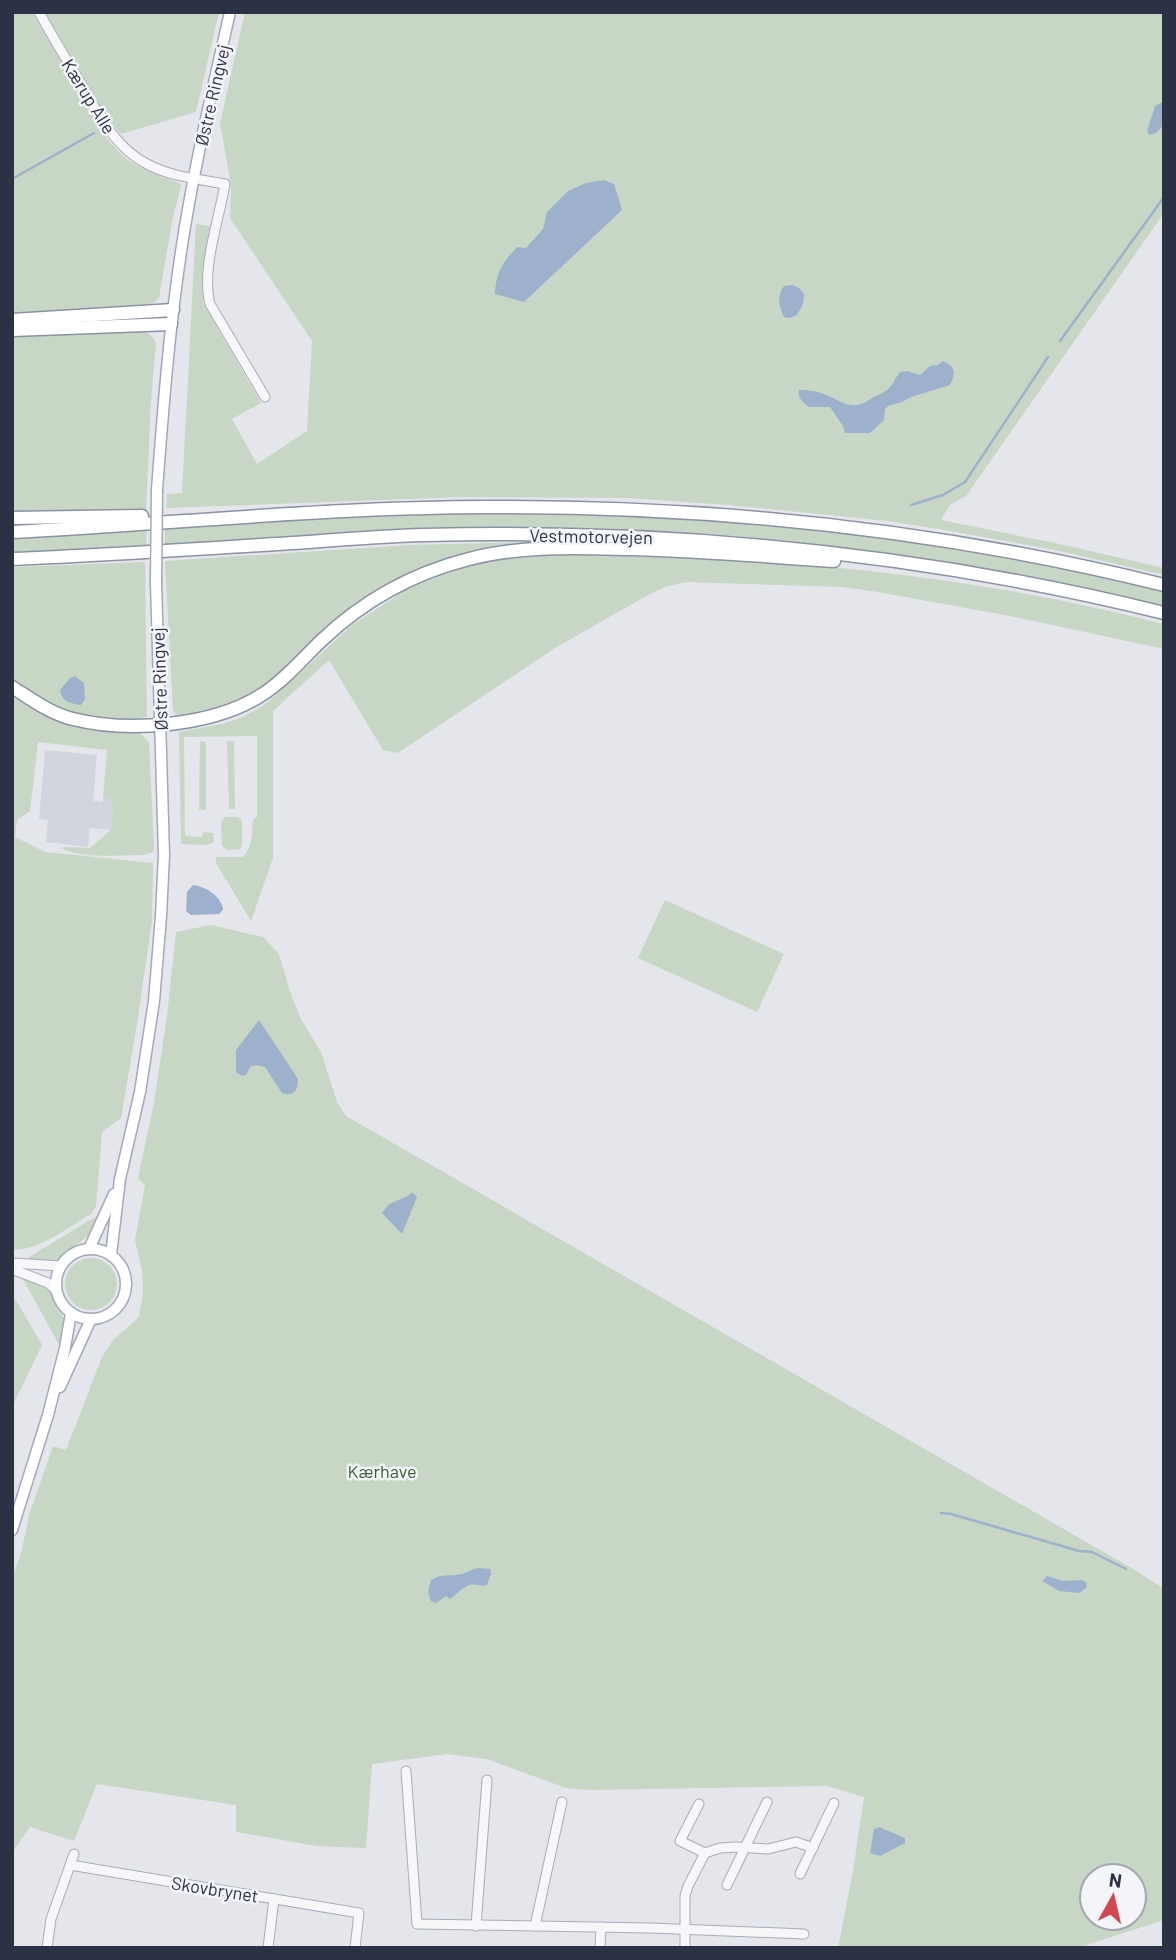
<svg xmlns="http://www.w3.org/2000/svg" width="1176" height="1960" viewBox="0 0 1176 1960" font-family="Barlow,sans-serif">
<rect width="100%" height="100%" fill="#e4e6ec"/>
<path fill="#d2d5de" d="M45 750 97 755 93 801 103 802V797L111 798 113 803 111 830 90 828 88 847 46 842 48 820 39 819Z"/>
<g fill="#c7d6c5" fill-rule="evenodd">
<path d="M12 12H37C52 39 68 64 82 92 93 114 103 138 122 155 139 169 159 176 179 183L181 185 172 222 159 298 156 301 149 305 12 313Z"/>
<path d="M44 12H219L196 112 121 134 107 118Z"/>
<path d="M245 12H1164V213L966 496 950 505 941 520 1060 544 1164 568V575L1055 550 939 529 887 521 729 505 627 498 461 497 166 508 167 494 182 493 196 224 210 226 203 303 261 403 232 419 257 464 307 431 312 341 230 218 231 185 220 123Z"/>
<path d="M137 330C147 332 152 334 156 343L151 401 146 510 12 513V337Z"/>
<path d="M462 513C528 513 593 514 659 517 686 518 712 518 739 521 882 533 1024 556 1164 591V607L1015 573 932 560 736 536 653 531 562 528H463L165 545V529L347 517Z"/>
<path d="M147 530 146 546 12 554V538Z"/>
<path d="M534 542V546L383 590 265 689 229 709 176 716 173 710 165 561 409 545Z"/>
<path d="M547 555C753 554 963 572 1164 624V649L1015 617 878 592 842 587 686 582 665 587 648 595 555 648 398 753 383 750 329 660 273 711V858L251 921 216 863V857H243C253 847 252 833 253 820L257 817V736L184 737 185 836 202 837 204 832 213 833 214 842 206 845 181 844 179 732 222 724 243 717 261 707 275 696 351 626 405 590 464 567 509 559Z"/>
<path d="M145 562 147 717C117 723 78 719 50 705 37 698 25 689 12 682V567Z"/>
<path d="M12 696 51 719 71 726 113 730H133L139 733 149 742 154 847 153 852 144 855C122 855 80 859 61 848L64 847 90 848 111 830 113 804 111 803V798L103 797 107 750 38 742 30 811 17 820 15 837 45 852 153 863 152 920 137 1024 121 1118 102 1132 96 1207 91 1214C69 1226 37 1253 12 1249Z"/>
<path d="M200 741 206 742V810H199Z"/>
<path d="M227 741H234L235 809H229Z"/>
<path d="M225 817H237L242 820V845L240 849 228 850 222 846 221 822Z"/>
<path d="M665 900 784 954 757 1012 638 958Z"/>
<path d="M211 925 263 937 279 954 291 995 301 1019 321 1052 337 1102 346 1116 1135 1570 1164 1589V1920L1077 1948H838L853 1871 864 1797 827 1786 591 1790 566 1788 487 1759 447 1754 372 1764 366 1848 317 1846 236 1832V1805L97 1784 74 1841 30 1827 12 1853V1578L21 1554 29 1515 53 1446 66 1450 102 1357 113 1340 139 1317 143 1292 142 1271 135 1240 145 1185 138 1178 154 1103 167 1016 176 932ZM1092 1876H1134V1918H1092Z"/>
<path d="M97 1216H99L92 1232 88 1236 58 1259 53 1261 27 1260 29 1257Z"/>
<circle cx="91" cy="1284" r="26"/>
<path d="M23 1276 46 1286 50 1292 64 1319 65 1326 61 1345 58 1343 23 1279Z"/>
<path d="M12 1297 16 1300 42 1345 12 1407Z"/>
</g>
<g fill="#9eb1cc">
<path d="M1164 101C1164 116 1167 132 1149 135L1147 131 1155 106Z"/>
<path d="M604 180 614 184 622 210 524 302 495 294C496 272 502 263 517 247L526 248 543 229 547 212 568 191 586 183Z"/>
<path d="M792 285 799 288 804 294 803 304 797 315 790 318 784 317C778 305 777 296 784 286Z"/>
<path d="M943 361C956 367 956 373 950 385L911 397 902 402 888 406 885 409 884 420 870 433H845L843 426 830 407H809C804 403 797 398 799 390 808 390 818 391 826 395 846 403 852 412 872 398 876 395 883 394 887 390 892 386 896 377 900 372L907 371 920 375 930 366 938 365Z"/>
<path d="M75 676 84 683 85 699 81 705C70 703 62 702 60 690L70 678Z"/>
<path d="M193 885C207 887 222 897 223 910L219 914 191 915 186 911 187 892Z"/>
<path d="M259 1020 298 1079C298 1090 294 1097 282 1093L265 1067 257 1065 251 1066 246 1075 242 1076 236 1072V1050Z"/>
<path d="M412 1192 417 1197 402 1234 382 1213 389 1204 408 1196Z"/>
<path d="M479 1568 490 1569 491 1574 487 1585C480 1587 475 1583 469 1585 463 1587 456 1595 450 1599L446 1596 436 1603 431 1601 428 1592 431 1580C442 1573 450 1577 462 1574 468 1572 472 1569 479 1568Z"/>
<path d="M1047 1576 1063 1581 1082 1580 1087 1583 1086 1588 1079 1593 1059 1591 1042 1581Z"/>
<path d="M879 1827 905 1838V1843L880 1856 870 1853 874 1829Z"/>
</g>
<g fill="none" stroke-linecap="round" stroke-linejoin="round">
<g stroke="#9eb1cc" stroke-width="2.5">
<path d="M12 179 94 133"/>
<path d="M1060 341 1164 197"/>
<path d="M911 505 943 495 965 482 1048 357"/>
<path d="M941 1513 951 1514 1079 1551 1092 1552 1126 1569"/>
</g>
<defs>
<g id="minor">
<path d="M39 12C52 36 66 59 80 82 98 113 114 147 147 164 171 177 199 179 225 184 219 220 201 269 210 304L265 397"/>
<path d="M12 1263 61 1266"/>
<path d="M12 1269 48 1283 56 1290"/>
<path d="M406 1771 417 1924 650 1928 804 1934"/>
<path d="M699 1804 680 1841 705 1853"/>
<path d="M70 1865 359 1913 355 1948"/>
<path d="M800 1874 834 1803"/>
<path d="M727 1885 767 1802"/>
<path d="M476 1926 487 1780"/>
<path d="M535 1926 562 1802"/>
<path d="M47 1948 51 1919 74 1854"/>
<path d="M268 1948 274 1899"/>
<path d="M600 1948 601 1927"/>
<path d="M685 1948V1896L688 1886 705 1853 720 1848 735 1847 768 1849 796 1842 813 1848"/>
</g>
<g id="major">
<path d="M157 490C163 410 169 331 181 252 193 171 212 92 230 12"/>
<path d="M89 1249 114 1194"/>
<circle cx="91" cy="1284" r="35"/>
<path d="M111 1255 120 1179 140 1092 154 1001 161 916 164 855 156 583"/>
<path d="M60 1387 91 1319"/>
<path d="M12 1530 48 1415 65 1348 71 1313"/>
</g>
<g id="highway">
<path d="M12 320 173 310"/>
<path d="M12 330 171 324"/>
<path d="M12 518 142 516"/>
<path d="M12 532C171 524 330 507 489 507 716 506 943 530 1164 585"/>
<path d="M12 559C111 555 210 548 309 542 347 539 386 536 425 535 674 529 922 553 1164 613"/>
<path d="M12 687C31 699 51 714 73 719 129 733 215 726 263 694 285 680 303 658 322 640 363 601 414 573 469 559 522 545 578 548 633 549 700 551 767 556 834 561"/>
</g>
</defs>
<use href="#minor" stroke="#a9acb7" stroke-width="11"/>
<use href="#major" stroke="#a3a9b8" stroke-width="13"/>
<use href="#highway" stroke="#8b92a3" stroke-width="15"/>
<use href="#minor" stroke="#f7f7fa" stroke-width="9"/>
<use href="#major" stroke="#fff" stroke-width="10"/>
<use href="#highway" stroke="#fff" stroke-width="12"/>
<defs>
<path id="major-bridge" d="M156 583 157 490"/>
</defs>
<use href="#major-bridge" stroke="#a3a9b8" stroke-width="13" stroke-linecap="butt"/>
<use href="#major-bridge" stroke="#fff" stroke-width="10"/>
</g>
<g text-anchor="middle" dominant-baseline="central" stroke-width="5" stroke-linejoin="round" paint-order="stroke">
<g font-size="18" fill="#2b3245" stroke="#f4f5f9">
<text transform="translate(212 95) rotate(-77)">Østre Ringvej</text>
<text transform="translate(89 96) rotate(58)">Kærup Alle</text>
<text transform="translate(591 536) rotate(1)">Vestmotorvejen</text>
<text transform="translate(159 679) rotate(-92)">Østre Ringvej</text>
<text transform="translate(215 1889) rotate(9)">Skovbrynet</text>
</g>
<g font-size="18" fill="#3c6138" stroke="#f4f5f9">
<text x="382" y="1471">Kærhave</text>
</g>
</g>
<rect width="1176" height="1960" fill="none" stroke="#2b3245" stroke-width="28"/>
<g transform="translate(1113 1897) rotate(8)"><circle r="33" fill="#f4f5f9" stroke="#a4a7b1" stroke-width="2"/>
<path d="M0-5L12 26L0 18L-12 26Z" fill="#d24851"/>
<text y="-10" font-size="19" font-weight="bold" text-anchor="middle" fill="#2b3245">N</text>
</g>
</svg>
